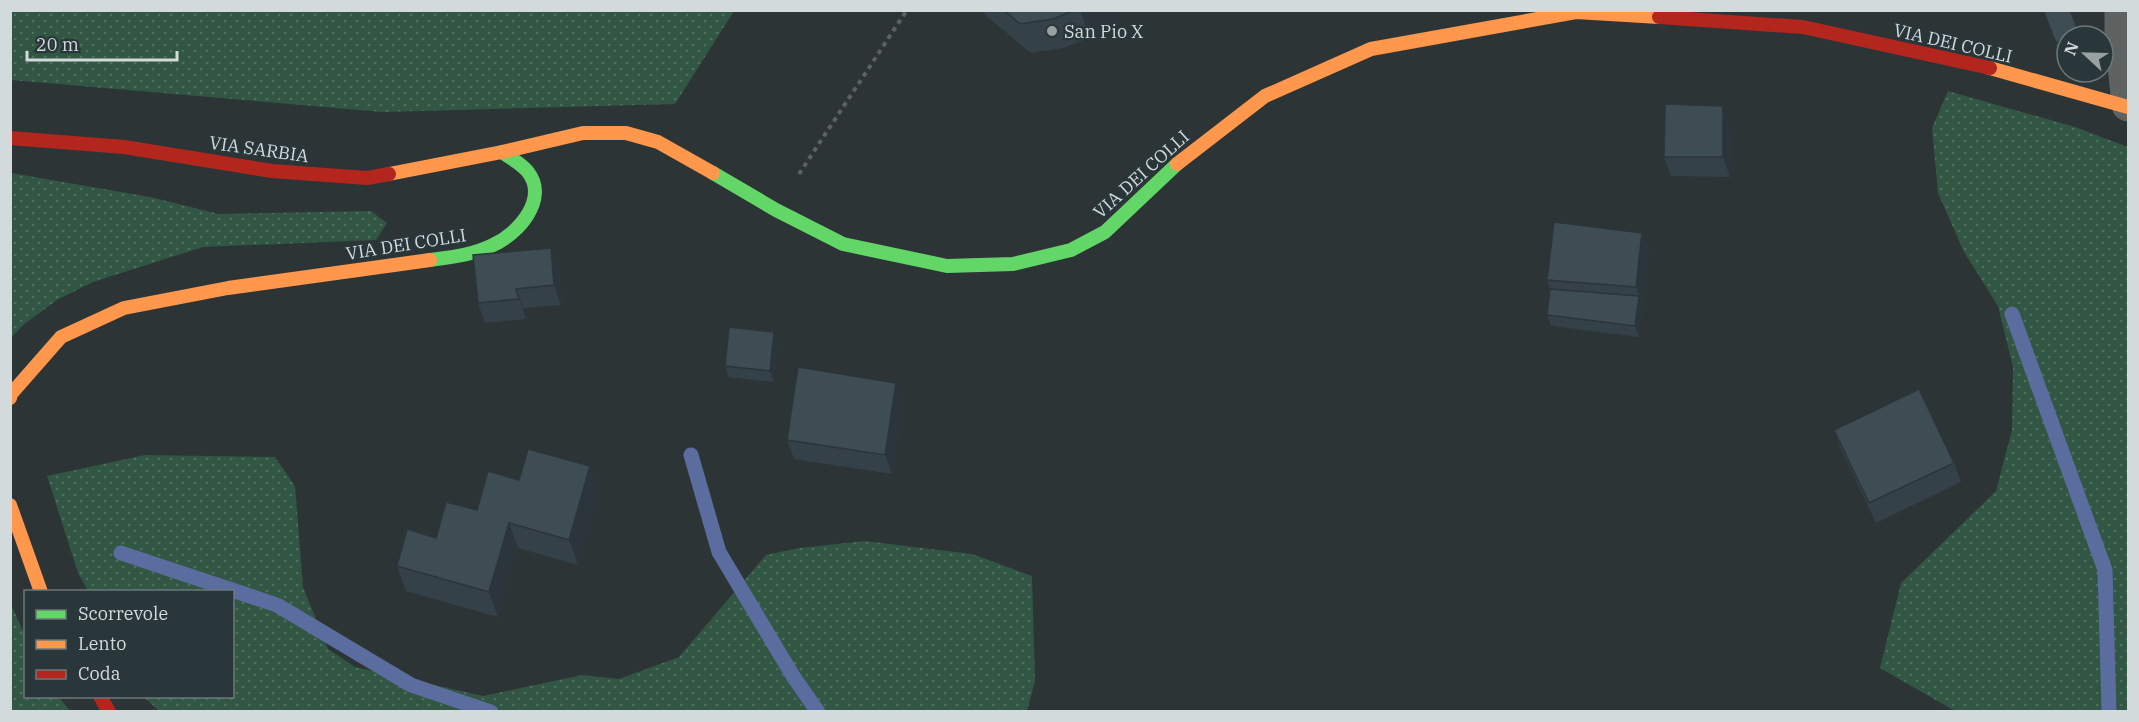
<svg xmlns="http://www.w3.org/2000/svg" width="2139" height="722" viewBox="0 0 2139 722" font-family="'IBM Plex Serif',serif">
<defs>
<pattern id="grass-dots" width="8" height="8" patternUnits="userSpaceOnUse" patternTransform="scale(1.5)"><rect width="8" height="8" fill="#315644"/><path d="M2 2h.1M6 6h.1" fill="none" stroke="#4e6e5e" stroke-width="1.8" stroke-linecap="round"/></pattern>
</defs>
<rect width="100%" height="100%" fill="#2d3436"/>
<g fill="url(#grass-dots)">
<path d="M10 11 11 10 734 11 675 104 383 112 11 80Z"/>
<path d="M1948 91 2075 127 2128 147V711H1955L1880 668 1901 583 1996 491 2012 430 2013 367 1998 306 1964 252 1938 193 1932 128Z"/>
<path d="M11 173 150 197 219 214 371 211 387 223 376 240 203 247 93 282 57 300 23 325 11 338Z"/>
<path d="M145 455 275 457 295 486 303 587 328 649 355 667 483 696 582 675 619 679 679 657 766 555 799 548 865 541 972 554 1032 576 1035 681 1027 711H159L144 697 232 696V592L88 591 78 573 47 476Z"/>
<path d="M11 604 25 636 26 696 59 697 70 711H11Z"/>
</g>
<g fill="none" stroke-linecap="round" stroke-linejoin="round">
<g stroke="#5a6d9e" stroke-width="15">
<path d="M2012 314 2105 570 2109 712"/>
<path d="M691 455 719 552 793 676 818 712"/>
<path d="M121 553 277 605 411 685 491 712"/>
</g>
<path stroke="#5d6161" stroke-width="4" stroke-dasharray="4.5 4.5" stroke-linecap="butt" d="M799 174 907 10"/>
<path stroke="#5e6261" stroke-width="33" d="M2121 10V34L2128 105"/>
<g stroke="#63d668" stroke-width="14">
<path d="M713 173 776 210 843 244 947 266 1013 264 1071 250 1105 232 1177 164"/>
<path d="M430 260C452 257 473 255 493 245 518 234 549 199 528 172 521 163 510 158 502 152"/>
</g>
<g stroke="#ff974d" stroke-width="14">
<path d="M1990 68 2128 107"/>
<path d="M1177 164 1265 96 1371 49 1576 12 1659 17"/>
<path d="M389 174 502 152 583 133H626L658 142 713 173"/>
<path d="M10 398 11 394 61 337 124 308 228 288 430 260"/>
<path d="M10 505 41 592"/>
</g>
<g stroke="#b3261e" stroke-width="14">
<path d="M1659 17 1803 27 1990 68"/>
<path d="M10 138 124 147 272 171 367 178 389 174"/>
<path d="M100 696 109 712"/>
</g>
</g>
<g fill="#354148">
<path d="M982 10H1122L1111 24 1090 38 1063 48 1031 53 986 16Z"/>
<path d="M2043 10H2070L2080 36H2067V51L2059 54Z"/>
<path d="M1731 125 1730 177 1671 176 1664 157Z"/>
<path d="M1642 233 1649 253 1639 337 1551 326 1547 315 1550 289 1547 280Z"/>
<path d="M551 248 559 267 561 305 523 308 526 319 485 323 478 303Z"/>
<path d="M774 332 778 343 774 382 729 377 725 366Z"/>
<path d="M896 383 903 402 892 474 794 459 787 440Z"/>
<path d="M1834 430 1954 463 1961 482 1876 523 1841 449Z"/>
<path d="M590 466 599 492 578 565 518 548 498 617 406 591 397 566 519 480Z"/>
</g>
<g fill="#2b353b">
<path d="M1080 10H1122L1111 24 1090 38Z"/>
<path d="M1723 106 1731 125 1730 177 1723 157Z"/>
<path d="M1642 233 1649 253 1639 337 1635 326 1639 296 1636 287Z"/>
<path d="M551 248 559 267 561 305 554 285Z"/>
<path d="M516 289 523 308 526 319 519 299Z"/>
<path d="M774 332 778 343 774 382 770 371Z"/>
<path d="M896 383 903 402 892 474 885 455Z"/>
<path d="M590 466 599 492 578 565 569 540Z"/>
<path d="M509 523 518 548 498 617 489 592Z"/>
</g>
<g fill="#3e4c54" stroke="#2b353b" stroke-width="1.5">
<path d="M1004 10H1075L1053 19 1020 24Z"/>
<path d="M2043 10H2070L2079 33 2072 36H2067V38L2056 43Z"/>
<path d="M1665 104 1723 106V157H1664Z"/>
<path d="M1554 222 1642 233 1636 287 1547 280Z"/>
<path d="M551 248 554 285 516 289 519 299 478 303 473 255Z"/>
<path d="M1550 289 1639 296 1635 326 1547 315Z"/>
<path d="M729 327 774 332 770 371 725 366Z"/>
<path d="M798 367 896 383 885 455 787 440Z"/>
<path d="M1919 389 1954 463 1869 503 1834 430Z"/>
<path d="M528 449 590 466 569 540 509 523 489 592 397 566 407 529 436 538 446 502 477 510 488 471 519 480Z"/>
</g>
<circle fill="#98a0a2" stroke="#29373a" stroke-width="2" cx="1052" cy="31" r="6"/>
<g text-anchor="middle" dominant-baseline="central" stroke-width="5" stroke-linejoin="round" paint-order="stroke">
<g font-size="18" fill="#d2dadc" stroke="#29373a" text-anchor="start">
<text x="1064" y="31">San Pio X</text>
</g>
<g font-size="18" fill="#d2dadc" stroke="#29373a">
<text transform="translate(1953 43) rotate(13)">VIA DEI COLLI</text>
<text transform="translate(259 149) rotate(8)">VIA SARBIA</text>
<text transform="translate(1141 174) rotate(-42)">VIA DEI COLLI</text>
<text transform="translate(406 244) rotate(-9)">VIA DEI COLLI</text>
</g>
</g>
<rect width="2139" height="722" fill="none" stroke="#d2dadc" stroke-width="24"/>
<rect x="24" y="590" width="210" height="108" fill="#29373a" stroke="#6d787b" stroke-width="1.5"/>
<rect x="36" y="610" width="30" height="9" fill="#63d668" stroke="#6d787b" stroke-width="1.5"/>
<text x="78" y="620" font-size="18" fill="#d2dadc">Scorrevole</text>
<rect x="36" y="640" width="30" height="9" fill="#ff974d" stroke="#6d787b" stroke-width="1.5"/>
<text x="78" y="650" font-size="18" fill="#d2dadc">Lento</text>
<rect x="36" y="670" width="30" height="9" fill="#b3261e" stroke="#6d787b" stroke-width="1.5"/>
<text x="78" y="680" font-size="18" fill="#d2dadc">Coda</text>
<g transform="translate(2085 54) rotate(292)"><circle r="28" fill="#29373a" stroke="#6d787b" stroke-width="1.5"/>
<path d="M0-4.5L10 22L0 15L-10 22Z" fill="#98a0a2"/>
<text y="-9" font-size="16" font-weight="bold" text-anchor="middle" fill="#d2dadc">N</text>
</g>
<path d="M27 51v9h150v-9" fill="none" stroke="#d2dadc" stroke-width="3"/>
<text x="36" y="51" font-size="18" fill="#d2dadc" stroke="#29373a" stroke-width="4.5" paint-order="stroke">20 m</text>
</svg>
